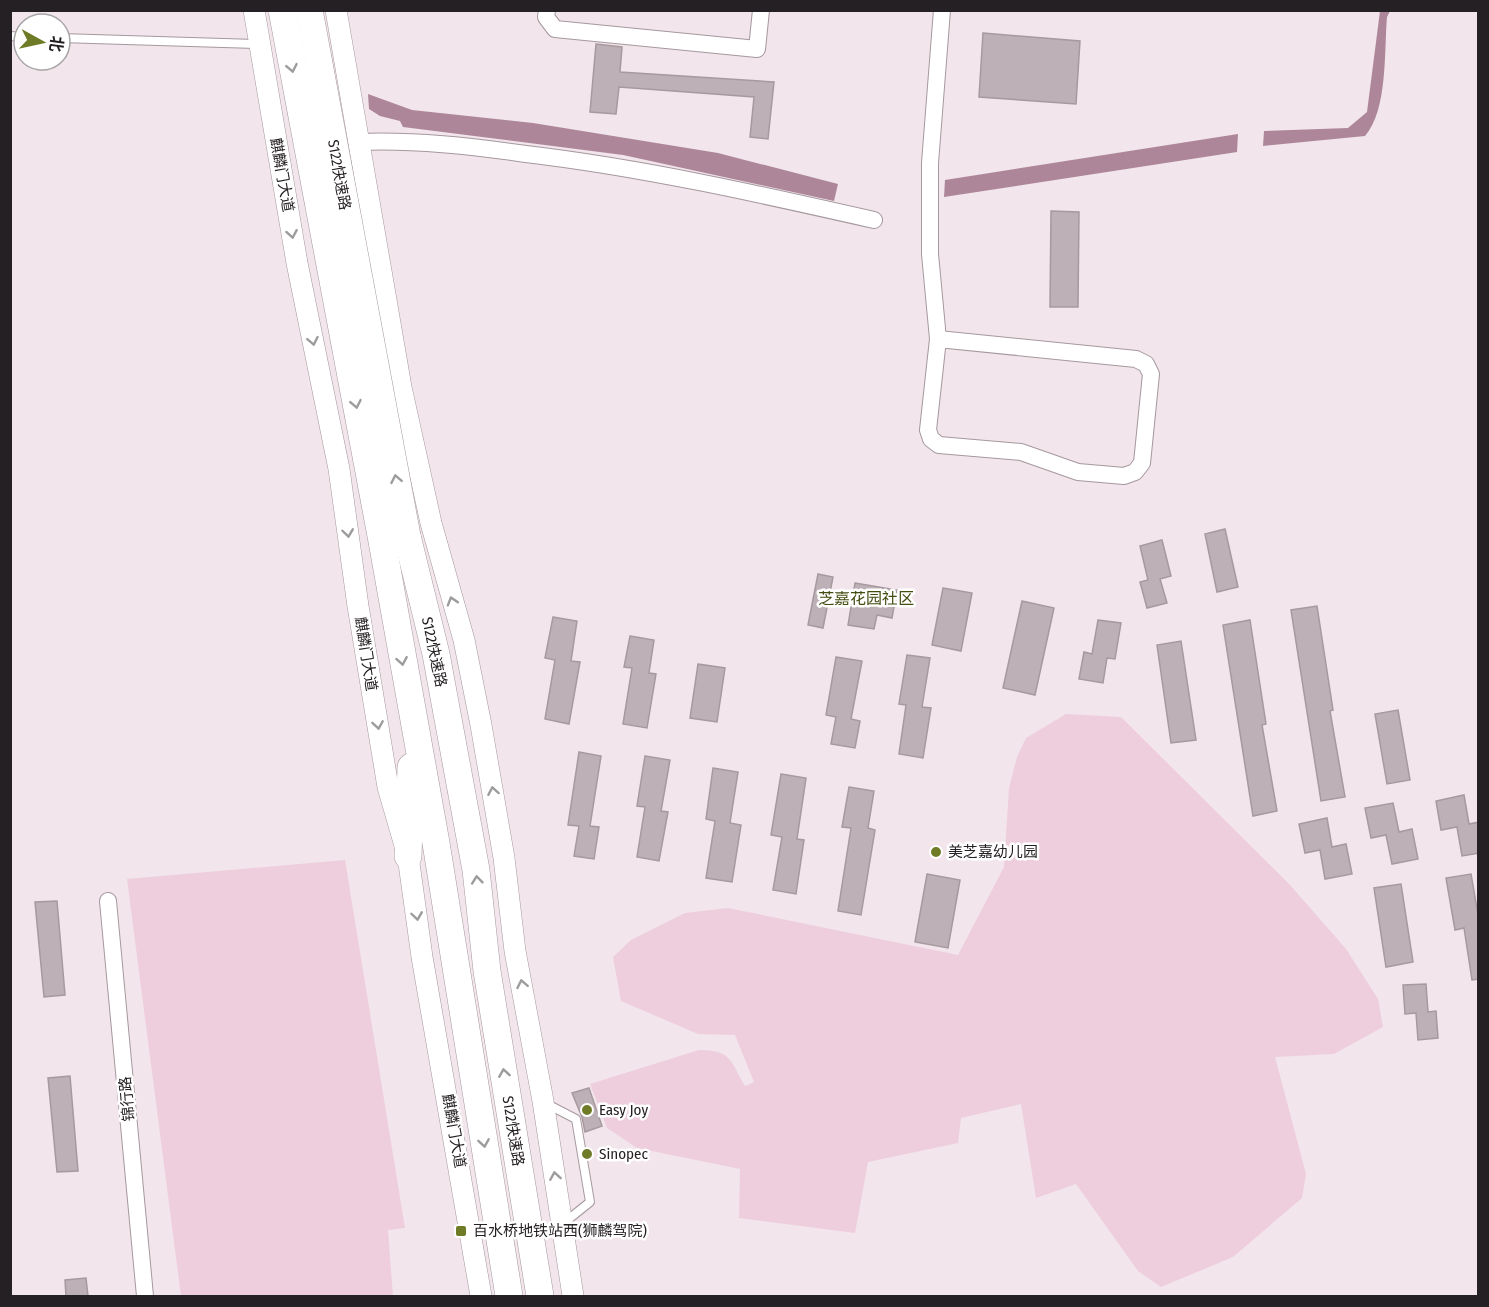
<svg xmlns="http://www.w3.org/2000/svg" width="1489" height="1307" viewBox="0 0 1489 1307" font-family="'Fira Sans Condensed','Noto Sans SC',sans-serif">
<rect width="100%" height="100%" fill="#f2e5eb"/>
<g fill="#eecedd">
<path d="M1066 714 1121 717 1290 885 1346 949 1378 999 1383 1027 1334 1054 1275 1057 1306 1174 1302 1198 1233 1257 1161 1287 1138 1271 1076 1184 1036 1198 1021 1104 961 1118 958 1143 868 1162 855 1233 739 1218 740 1169 637 1148 607 1128 590 1084 699 1050C732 1050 730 1061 745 1086L754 1082 735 1035 698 1034 621 1001 613 957 631 940 685 913 728 908 958 955 1004 867 1009 788 1017 757 1026 738Z"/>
<path d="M345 860 405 1228 388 1230 393 1296H181L127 879Z"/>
</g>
<g fill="#ad8799">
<path d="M1380 11H1390L1387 17C1384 51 1388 110 1365 136L1263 146 1264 131 1348 128 1367 112Z"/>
<path d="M368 94 412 110 533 123 718 153 838 184 834 201 623 155 403 127 400 121 380 116 369 109Z"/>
<path d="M1238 134 1237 152 944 197 945 180Z"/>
</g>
<g fill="#bdb0b6" stroke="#a69a9f" stroke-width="1.5">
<path d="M983 33 1080 41 1076 104 979 97Z"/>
<path d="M596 44 622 47 620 72 774 82 768 139 750 137 754 97 619 87 616 114 590 112Z"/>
<path d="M1051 211 1079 212 1078 307H1050Z"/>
<path d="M1225 529 1238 587 1217 592 1205 534Z"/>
<path d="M1162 540 1171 576 1160 579 1167 603 1147 608 1140 582 1148 580 1140 546Z"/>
<path d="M818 574 833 577 823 628 808 625Z"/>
<path d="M855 583 897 590 892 618 877 615 874 629 848 625Z"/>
<path d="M943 588 972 593 961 651 932 645Z"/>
<path d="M1022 601 1054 608 1035 695 1003 688Z"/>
<path d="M1317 606 1333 710 1330 711 1345 797 1321 801 1291 610Z"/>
<path d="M553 617 577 621 571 661 580 662 569 724 545 719 555 660 545 658Z"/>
<path d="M1098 620 1121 623 1115 659 1107 658 1103 683 1079 679 1084 652 1092 654Z"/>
<path d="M1250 620 1266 724 1262 725 1277 811 1253 816 1223 625Z"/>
<path d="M630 636 654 640 649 673 656 674 647 728 623 724 632 668 624 667Z"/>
<path d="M1181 641 1196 740 1171 743 1157 645Z"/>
<path d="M907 655 930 658 922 707 931 708 923 758 899 754 906 705 899 704Z"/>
<path d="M836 657 862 661 851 719 860 721 855 748 831 744 836 717 826 715Z"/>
<path d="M698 664 725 668 717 722 690 718Z"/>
<path d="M1398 710 1410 780 1387 784 1375 714Z"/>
<path d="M579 752 601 756 590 826 599 827 594 859 574 856 579 826 568 825Z"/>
<path d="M645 756 670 760 661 811 668 812 659 861 637 857 645 807 637 806Z"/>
<path d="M713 768 738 772 730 823 741 825 732 882 706 878 715 821 706 819Z"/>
<path d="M781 774 806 778 797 839 804 840 796 894 773 890 782 837 771 835Z"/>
<path d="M849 787 874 791 868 828 875 830 861 915 838 911 851 828 842 827Z"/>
<path d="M1464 795 1469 824 1479 822V853L1462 856 1457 827 1441 830 1436 801Z"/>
<path d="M1393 803 1399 832 1412 829 1418 859 1392 864 1386 835 1371 838 1365 808Z"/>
<path d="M1327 818 1332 847 1346 844 1352 874 1325 879 1320 850 1305 853 1299 824Z"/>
<path d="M927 874 960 880 948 948 915 942Z"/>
<path d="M1471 874 1479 920V979L1472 980 1464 928 1455 930 1446 878Z"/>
<path d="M1401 884 1413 962 1386 967 1374 888Z"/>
<path d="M57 901 65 995 44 997 35 902Z"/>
<path d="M1426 984 1428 1012 1436 1011 1438 1038 1418 1040 1416 1013 1405 1014 1403 985Z"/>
<path d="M70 1076 78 1171 57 1172 48 1078Z"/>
<path d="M589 1088 602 1126 585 1132 582 1117 572 1093Z"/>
<path d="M86 1278 88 1296H66L65 1280Z"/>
</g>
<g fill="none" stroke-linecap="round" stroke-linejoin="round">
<defs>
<g id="service">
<path d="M10 36 24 37"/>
<path d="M60 38 259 44"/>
<path d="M547 1104 576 1119 590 1202 565 1222"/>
</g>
<g id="minor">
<path d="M547 10 546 17 555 29 757 49 761 10"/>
<path d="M359 142C416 140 470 146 526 154 644 168 759 194 874 220"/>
<path d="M938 339 1136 359 1146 364 1151 374 1142 463 1135 472 1124 476 1078 472 1021 452 939 445 931 439 928 430 938 339 930 254V163L942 10"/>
<path d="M108 901 145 1296"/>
</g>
<g id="tertiary">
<path d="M254 10 297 263 339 469 358 606 388 787 408 856 422 957 481 1296"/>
<path d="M336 10 401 387 431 523 464 640 481 725 504 858 515 951 543 1101 573 1296"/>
</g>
<g id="trunk">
<path d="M407 536 436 654 476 870 487 971 540 1296"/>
<path d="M382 541 436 843 509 1296"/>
<path d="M408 856 411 767"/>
</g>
</defs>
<use href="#service" stroke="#a5989e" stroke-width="10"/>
<use href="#minor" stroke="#a5989e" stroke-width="18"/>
<use href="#tertiary" stroke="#a5989e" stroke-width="22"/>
<use href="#trunk" stroke="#a5989e" stroke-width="28"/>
<use href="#service" stroke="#fff" stroke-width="8"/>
<use href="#minor" stroke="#fff" stroke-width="16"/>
<use href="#tertiary" stroke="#fff" stroke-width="21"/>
<use href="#trunk" stroke="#fff" stroke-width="27"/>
<defs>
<g id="trunk-bridge">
<path d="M282 10 382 541"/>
<path d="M309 10 407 536"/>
</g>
</defs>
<use href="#trunk-bridge" stroke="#a5989e" stroke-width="28" stroke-linecap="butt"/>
<use href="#trunk-bridge" stroke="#fff" stroke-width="27"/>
</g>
<defs><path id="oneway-chevron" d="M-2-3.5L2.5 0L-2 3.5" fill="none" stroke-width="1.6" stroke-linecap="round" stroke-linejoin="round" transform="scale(1.5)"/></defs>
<g stroke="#9d9b9c">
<use href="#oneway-chevron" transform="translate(292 68) rotate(79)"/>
<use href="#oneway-chevron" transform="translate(292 234) rotate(80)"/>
<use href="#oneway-chevron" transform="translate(313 341) rotate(79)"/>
<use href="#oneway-chevron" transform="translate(356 404) rotate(79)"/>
<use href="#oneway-chevron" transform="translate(396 479) rotate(-101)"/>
<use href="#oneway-chevron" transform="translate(348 533) rotate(82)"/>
<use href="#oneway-chevron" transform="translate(452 601) rotate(-107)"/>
<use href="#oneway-chevron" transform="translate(402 661) rotate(80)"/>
<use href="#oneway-chevron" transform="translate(378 725) rotate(81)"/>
<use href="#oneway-chevron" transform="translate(493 791) rotate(-100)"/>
<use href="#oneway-chevron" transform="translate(477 880) rotate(-96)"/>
<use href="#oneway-chevron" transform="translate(417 916) rotate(82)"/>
<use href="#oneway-chevron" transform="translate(522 984) rotate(-101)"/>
<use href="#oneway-chevron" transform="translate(504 1073) rotate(-99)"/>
<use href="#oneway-chevron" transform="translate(484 1143) rotate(81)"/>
<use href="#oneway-chevron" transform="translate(555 1176) rotate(-99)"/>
</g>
<g fill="#707b28" stroke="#fff" stroke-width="2">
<circle cx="936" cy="852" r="6"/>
<circle cx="587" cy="1110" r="6"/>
<circle cx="587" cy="1154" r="6"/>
<rect x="455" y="1225" width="12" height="12" rx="3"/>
</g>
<g text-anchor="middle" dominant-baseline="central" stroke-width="5" stroke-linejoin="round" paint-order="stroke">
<g font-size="15" fill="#252023" stroke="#fff">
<text transform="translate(282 175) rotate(80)">麒麟门大道</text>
<text transform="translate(339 175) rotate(80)">S122快速路</text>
<text transform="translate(434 652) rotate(78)">S122快速路</text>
<text transform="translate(366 654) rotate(81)">麒麟门大道</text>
<text transform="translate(127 1099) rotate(-95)">锦行路</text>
<text transform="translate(454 1131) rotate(80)">麒麟门大道</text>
<text transform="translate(513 1131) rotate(81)">S122快速路</text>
</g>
<g font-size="15" fill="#252023" stroke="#fff" text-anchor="start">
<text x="948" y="852">美芝嘉幼儿园</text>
<text x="599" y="1110">Easy Joy</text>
<text x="599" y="1154">Sinopec</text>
<text x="473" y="1231">百水桥地铁站西(狮麟驾院)</text>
</g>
<g font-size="16" fill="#444c12" stroke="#fff">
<text x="866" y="598">芝嘉花园社区</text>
</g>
</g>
<rect width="1489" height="1307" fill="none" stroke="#252023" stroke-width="24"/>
<g transform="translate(42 42) rotate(98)"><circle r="28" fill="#ffffff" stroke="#a8a6a7" stroke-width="1.5"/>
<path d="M0-4.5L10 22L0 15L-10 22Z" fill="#707b28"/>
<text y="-9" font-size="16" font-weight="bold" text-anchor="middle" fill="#252023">北</text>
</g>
</svg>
